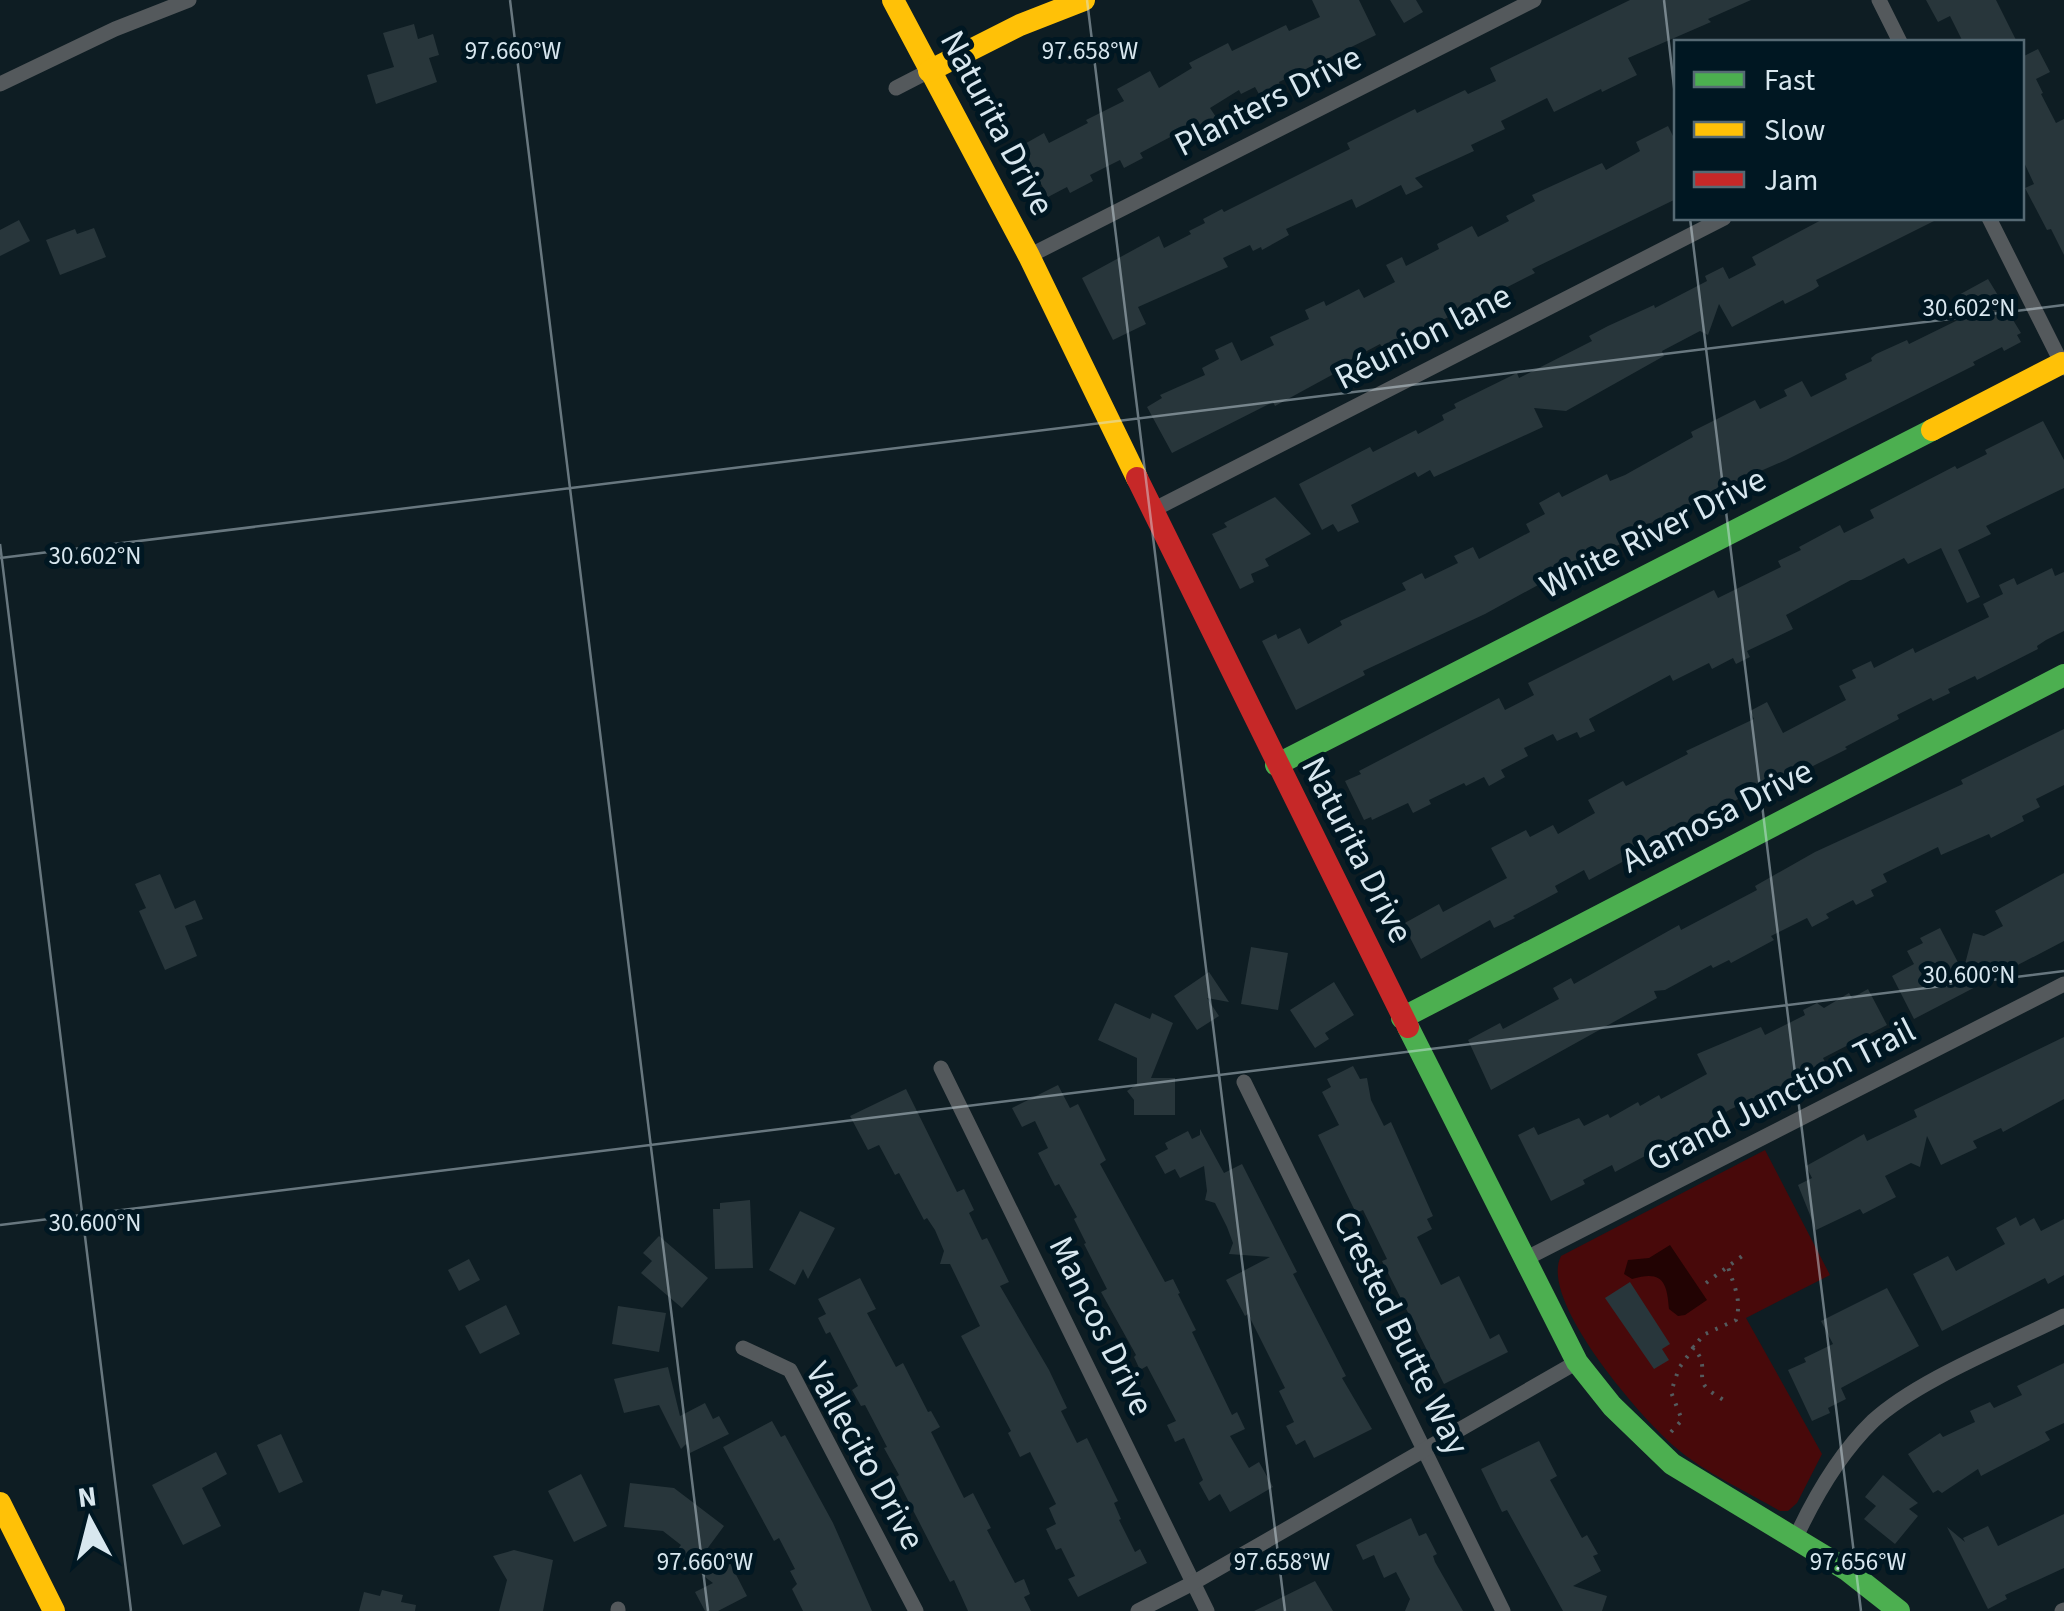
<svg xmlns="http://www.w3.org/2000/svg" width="2064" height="1611" viewBox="0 0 2064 1611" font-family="'Source Sans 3',sans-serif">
<rect width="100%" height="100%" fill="#0e1d23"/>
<path fill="#48090a" d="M1765 1150 1830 1275 1746 1318 1822 1454 1797 1503 1788 1511H1780C1746 1491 1705 1473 1675 1447 1641 1418 1538 1300 1561 1256Z"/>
<path fill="#220303" d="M1670 1245 1707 1300 1685 1315 1678 1316 1669 1309C1667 1281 1662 1270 1632 1279L1624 1274 1628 1260 1649 1258Z"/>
<g fill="#28363b">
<path d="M1312 0H1359L1376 35 1279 82 1280 85 1260 96 1255 87 1241 94 1239 90 1210 108 1216 117 1198 128 1195 124 1140 153 1143 158 1124 168 1120 160 1090 175 1093 181 1070 193 1067 187 1048 197 1021 146 1044 133 1049 143 1088 123 1086 120 1124 101 1117 89 1150 71 1159 88 1192 68 1189 63 1228 43 1232 51 1286 25 1289 31 1320 17Z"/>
<path d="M1390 0H1416L1423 12 1404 23Z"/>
<path d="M1630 0H1751L1708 19 1711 22 1628 58 1637 75 1602 92 1601 89 1554 112 1547 98 1501 121 1505 129 1471 145 1474 151 1415 178 1423 187 1406 195 1401 185 1356 208 1352 199 1286 229 1289 235 1262 250 1261 247 1253 251 1250 245 1223 258 1228 267 1138 307 1146 324 1113 340 1082 278 1159 236 1164 248 1191 234 1189 231 1205 223 1203 219 1222 209 1224 212 1350 149 1347 143 1415 109 1417 113 1465 90 1468 94 1496 81 1490 68Z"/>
<path d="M1926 0H1996L2017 42H1963L1950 16 1938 22Z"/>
<path d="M414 24 418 39 433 34 439 55 429 58 437 82 376 104 367 75 394 67 383 33Z"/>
<path d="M2038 49 2050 72 2036 79 2043 93 2041 94 2056 123 2064 119V255L2051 229 2047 230 2025 188 2034 184 2022 158V51L2024 56Z"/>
<path d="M1668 126 1676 142V199L1532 269 1535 273 1384 350 1380 344 1339 366 1341 370 1275 406 1273 402 1172 453 1147 407 1162 398 1160 395 1205 375 1202 368 1219 359 1215 350 1232 342 1241 361 1274 345 1270 337 1309 319 1305 310 1324 301 1326 306 1359 289 1364 298 1395 282 1386 265 1402 257 1406 266 1439 249 1437 244 1472 226 1478 237 1509 221 1506 216 1535 201 1532 195 1602 163 1606 170 1640 151 1636 142Z"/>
<path d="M1825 218H1940L1816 280 1819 286 1813 290 1785 304 1783 300 1732 327 1719 304 1708 335 1700 331 1662 351 1664 356 1566 411 1534 408 1543 427 1434 477 1430 470 1418 477 1415 472 1351 505 1359 522 1338 532 1333 524 1322 530 1299 484 1370 447 1373 452 1416 430 1418 434 1444 420 1442 415 1456 408 1454 404 1517 373 1519 378 1592 341 1589 336 1608 326 1654 305 1655 308 1707 281 1705 276 1723 267 1729 279 1756 265 1752 257Z"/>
<path d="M19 220 30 241 0 256V230Z"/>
<path d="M94 228 106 257 60 275 46 240 75 229 77 234Z"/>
<path d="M1988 279 2021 333 2017 335 2021 342 2004 351 2002 347 1973 362 1975 365 1786 460 1740 480 1742 484 1729 491 1726 485 1663 522 1661 518 1629 534 1631 540 1591 556 1485 614 1363 671 1365 675 1296 710 1262 641 1276 634 1278 639 1300 628 1308 644 1342 625 1340 621 1406 590 1402 583 1422 573 1425 579 1458 563 1454 556 1473 547 1479 559 1530 532 1526 524 1545 514 1539 503 1559 492 1562 497 1607 474 1610 481 1625 475 1693 437 1691 432 1755 400 1760 409 1787 396 1784 390 1802 381 1811 397 1847 379 1845 374 1872 361 1871 358 1876 354 1907 340 1909 344 1966 316 1955 297Z"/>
<path d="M2043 421 2064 460V488L1986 526 1991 534 1958 550 1980 597 1967 603 1941 548 1908 564 1904 558 1861 580H1851L1786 615 1793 629 1747 651 1750 657 1736 664 1733 658 1712 669 1709 663 1673 681 1670 675 1589 719 1595 731 1580 738 1577 732 1557 741 1553 734 1524 748 1528 756 1501 770 1505 777 1489 786 1484 777 1466 786 1464 783 1429 800 1431 804 1413 813 1408 803 1372 820 1371 817 1364 820 1345 781 1361 774 1359 771 1499 698 1505 710 1534 695 1528 683 1714 590 1718 598 1781 567 1778 561 1801 550 1799 547 1840 525 1844 533 1874 518 1870 510 1955 466 1957 469 1987 454 1985 450Z"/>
<path d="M1275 497 1311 534 1265 559 1269 566 1251 574 1254 582 1240 589 1212 534 1227 527 1224 523Z"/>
<path d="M2052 568 2055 576 2064 572V631L2046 640 2037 646 2038 649 1977 680 1975 676 1948 689 1950 693 1933 701 1931 698 1897 715 1899 719 1845 747 1847 749 1785 780 1764 785 1589 880 1584 870 1555 886 1558 892 1513 916 1515 918 1494 928 1490 920 1421 959 1403 924 1439 904 1443 912 1507 878 1491 848 1526 830 1530 837 1553 825 1558 834 1595 813 1588 800 1623 781 1626 786 1688 754 1686 751 1754 719 1750 711 1767 702 1783 733 1846 700 1839 686 1856 678 1852 670 1871 661 1874 668 1913 648 1915 653 1989 617 1983 604 2003 594 1999 585 2014 578 2017 585Z"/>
<path d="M2064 729V785L2036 799 2040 807 2022 816 2024 821 1991 838 1989 834 1941 855 1938 847 1883 874 1887 882 1871 890 1874 896 1856 905 1853 900 1826 914 1829 918 1812 927 1807 918 1771 936 1774 940 1731 963 1729 960 1713 968 1711 965 1665 990 1654 991 1657 998 1491 1090 1468 1040 1500 1023 1503 1029 1559 999 1553 988 1571 978 1574 984 1679 925 1681 930 1757 890 1755 886 1815 852 1963 784 1961 780Z"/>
<path d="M2064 873V941L1914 1019 1892 976 1914 964 1907 951 1923 943 1920 938 1940 928 1963 972 1973 933 1984 936 2003 926 1995 911Z"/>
<path d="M160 874 175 909 195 900 203 919 185 926 197 956 165 970 139 911 146 908 135 884Z"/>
<path d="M1251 947 1288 953 1278 1010 1241 1004Z"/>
<path d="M1209 972 1229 1002 1207 998 1219 1016 1197 1030 1174 996Z"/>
<path d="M1334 982 1354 1015 1325 1033 1329 1039 1315 1048 1290 1010Z"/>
<path d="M1868 989 1887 1025 1823 1058 1825 1062 1804 1072 1806 1077 1731 1109 1647 1158 1645 1156 1615 1172 1612 1165 1583 1180 1585 1184 1551 1201 1518 1135 1534 1127 1538 1135 1579 1118 1584 1126 1608 1114 1610 1118 1638 1102 1640 1106 1659 1095 1661 1099 1707 1074 1697 1054 1761 1027 1765 1035 1805 1015 1803 1010 1817 1003 1824 1008 1849 993 1852 998Z"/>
<path d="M1115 1003 1150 1019 1152 1013 1173 1023 1151 1078H1175V1115H1134V1100L1127 1091 1137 1084V1058L1098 1040Z"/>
<path d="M2064 1037V1099L2003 1132 2001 1128 1973 1141 1977 1148 1941 1165 1927 1136 1920 1167 1911 1163 1885 1176 1896 1197 1863 1214 1860 1209 1816 1230 1798 1185 1812 1178 1806 1166 1864 1134 1867 1141 1917 1117 1914 1110Z"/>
<path d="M1353 1066 1360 1079 1367 1078 1371 1100 1384 1126 1391 1122 1433 1216 1427 1219 1432 1229 1417 1237 1441 1285 1459 1276 1490 1339 1499 1334 1508 1352 1444 1384 1382 1261 1387 1259 1363 1210 1356 1213 1318 1135 1339 1125 1322 1092 1331 1087 1327 1079Z"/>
<path d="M1058 1085 1070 1108 1078 1104 1106 1160 1100 1164 1165 1282 1173 1279 1180 1293 1178 1294 1196 1330 1192 1332 1232 1415 1237 1412 1245 1429 1230 1436 1249 1468 1259 1462 1273 1487 1230 1512 1220 1494 1209 1501 1199 1483 1203 1480 1184 1438 1175 1442 1167 1425 1176 1421 1147 1366 1140 1370 1134 1357 1136 1355 1101 1292 1107 1289 1084 1244 1086 1243 1074 1219 1077 1217 1059 1184 1055 1186 1038 1153 1048 1148 1035 1121 1022 1127 1012 1108Z"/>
<path d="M906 1089 957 1192 964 1189 974 1210 969 1213 982 1240 987 1238 1009 1282 1000 1286 1049 1370 1067 1408 1061 1411 1077 1443 1087 1438 1118 1501 1114 1503 1121 1519 1119 1520 1135 1552 1140 1549 1147 1563 1078 1597 1068 1579 1075 1576 1061 1548 1056 1550 1046 1529 1056 1524 1049 1508 1056 1504 1030 1452 1020 1457 1008 1433 1011 1431 961 1336 980 1326 950 1264H940L944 1251 935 1230 927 1218 924 1220 899 1173 895 1175 879 1145 868 1150 850 1116Z"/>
<path d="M1200 1129 1224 1173 1242 1164 1297 1272 1293 1274 1346 1376 1342 1378 1372 1429 1314 1458 1305 1440 1296 1445 1286 1426 1294 1422 1279 1391 1285 1388 1248 1314 1245 1316 1226 1280 1270 1257 1229 1254 1233 1243 1227 1227 1215 1203 1205 1200 1207 1191 1204 1166 1180 1178 1175 1169 1165 1174 1155 1156 1168 1149 1165 1143 1188 1131 1192 1139 1200 1135Z"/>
<path d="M750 1200 753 1268 715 1269 713 1209H720V1203Z"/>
<path d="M800 1211 835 1228 808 1279 803 1269 795 1285 769 1270Z"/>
<path d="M2016 1217 2020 1226 2034 1218 2041 1231 2064 1219V1275L2048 1284 2045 1278 1942 1331 1913 1274 1948 1256 1956 1271 2005 1244 1996 1228Z"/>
<path d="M659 1236 708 1278 682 1308 641 1273 652 1261 643 1253Z"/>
<path d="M469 1259 480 1280 459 1291 448 1270Z"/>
<path d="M860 1278 876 1309 867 1313 896 1367 903 1363 928 1412 931 1411 940 1427 931 1432 964 1498 973 1493 991 1528 987 1530 1015 1583 1024 1579 1030 1594 1024 1597 1031 1611H968L954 1580 950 1582 936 1555 896 1477 899 1475 884 1448 887 1447 865 1405 861 1406 852 1390 858 1386 830 1332 826 1334 818 1318 826 1314 818 1299Z"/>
<path d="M1630 1282 1670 1344 1662 1349 1669 1360 1654 1369 1605 1298Z"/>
<path d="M1887 1288 1919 1346 1841 1388 1846 1399 1828 1408 1830 1413 1812 1421 1788 1370 1806 1362 1804 1358 1833 1344 1821 1321Z"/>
<path d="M506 1305 520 1334 480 1354 465 1326Z"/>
<path d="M618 1306 666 1313 659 1352 612 1344Z"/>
<path d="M2064 1363V1423L2045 1432 2050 1440 1981 1476 1978 1469 1942 1493 1938 1490 1933 1493 1908 1454 1940 1433 1943 1437 1975 1422 1970 1411 1990 1402 1994 1408 2022 1395 2017 1386Z"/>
<path d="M668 1367 680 1416 705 1403 713 1419 719 1416 729 1434 690 1453 686 1444 681 1449 659 1405 624 1413 614 1379Z"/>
<path d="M772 1421 781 1437 785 1435 833 1523 872 1611H803L792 1589 797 1584 790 1571 795 1569 779 1538 774 1541 723 1447Z"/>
<path d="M281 1434 303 1482 279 1493 257 1445Z"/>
<path d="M1539 1441 1557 1476 1550 1480 1582 1538 1587 1535 1598 1554 1593 1556 1601 1571 1573 1586 1607 1596 1602 1611H1563L1507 1510 1502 1512 1481 1469Z"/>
<path d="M216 1452 227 1474 202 1488 221 1526 183 1545 152 1485Z"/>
<path d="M581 1474 607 1526 574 1542 548 1491Z"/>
<path d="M1883 1475 1918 1503 1909 1509 1918 1516 1895 1544 1864 1519 1876 1506 1865 1497Z"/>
<path d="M630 1483 674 1488 724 1526 693 1568 675 1553 681 1545 663 1531 624 1527Z"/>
<path d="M2064 1514V1568L2005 1595 2007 1599 1988 1609 1947 1527 1965 1542 1963 1538 1988 1526 1998 1546Z"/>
<path d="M1411 1518 1419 1536 1426 1533 1437 1554 1433 1556 1435 1562 1463 1611H1405L1410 1599 1396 1572 1384 1578 1374 1555 1363 1560 1356 1545Z"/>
<path d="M514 1550 553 1560 543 1611H499L507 1580 493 1556Z"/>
<path d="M728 1559 747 1596 718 1611H705L695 1592 713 1583 701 1574Z"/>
<path d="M1315 1581 1333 1611H1254Z"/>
<path d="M382 1590 403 1595 401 1602 416 1605 415 1611H359L364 1592 380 1596Z"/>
</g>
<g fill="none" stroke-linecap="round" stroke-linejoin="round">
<g stroke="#545b5e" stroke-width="4" stroke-dasharray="2.5 8" stroke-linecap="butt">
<path d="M1706 1283 1742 1256"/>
<path d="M1692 1346C1710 1365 1697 1374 1705 1386 1709 1392 1720 1397 1726 1402"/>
<path d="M1671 1432 1682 1420 1671 1392 1679 1368 1703 1335 1736 1320C1742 1300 1734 1286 1728 1267"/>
</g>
<g stroke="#54595c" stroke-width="15">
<path d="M1879 0 1900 42"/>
<path d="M0 84 115 29 189 0"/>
<path d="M896 88 929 71"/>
<path d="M1989 218 2064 368"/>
<path d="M1029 256 1534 0"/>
<path d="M1151 511 1724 218"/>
<path d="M941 1068 1207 1611"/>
<path d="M1244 1082 1503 1611"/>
<path d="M1525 1259 2064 984"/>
<path d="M743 1348 790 1370 916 1611"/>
<path d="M1796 1537C1815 1496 1840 1453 1873 1421 1917 1380 2009 1344 2064 1316"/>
<path d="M618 1609V1611"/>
<path d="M1138 1611 1193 1583 1577 1362"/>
<path d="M2062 1611 2064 1610"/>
</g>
<g stroke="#4caf50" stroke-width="22">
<path d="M1276 765 1932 430"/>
<path d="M1402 1018 2064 675"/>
<path d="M1408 1027 1577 1362 1612 1406 1672 1464 1847 1570 1899 1611"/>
</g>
<g stroke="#ffc107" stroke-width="22">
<path d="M893 0 1029 256 1137 478"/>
<path d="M929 71 1020 25 1084 0"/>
<path d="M1932 430 2062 363"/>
<path d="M0 1503 54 1611"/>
</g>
<path stroke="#c62828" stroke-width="22" d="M1137 478 1408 1027"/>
</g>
<path fill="none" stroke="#d8e7ef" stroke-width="2.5" stroke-opacity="0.45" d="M510 0 708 1611M1087 0 1285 1611M1664 0 1676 104M1690 218 1861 1611M0 544 131 1611M0 558 2064 305M0 1225 2064 971"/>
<g text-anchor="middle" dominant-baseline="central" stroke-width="10" stroke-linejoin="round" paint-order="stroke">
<g font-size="35" fill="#d8e7ef" stroke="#001722">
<text transform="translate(1268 101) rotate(-27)">Planters Drive</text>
<text transform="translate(997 123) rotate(62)">Naturita Drive</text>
<text transform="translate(1423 337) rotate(-27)">Réunion lane</text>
<text transform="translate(1653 533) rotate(-27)">White River Drive</text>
<text transform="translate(1717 816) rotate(-27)">Alamosa Drive</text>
<text transform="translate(1357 850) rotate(63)">Naturita Drive</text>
<text transform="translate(1781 1095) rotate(-27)">Grand Junction Trail</text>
<text transform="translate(1101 1326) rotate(64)">Mancos Drive</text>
<text transform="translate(1401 1333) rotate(64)">Crested Butte Way</text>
<text transform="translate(865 1456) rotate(61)">Vallecito Drive</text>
</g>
</g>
<g font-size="25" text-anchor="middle" fill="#d8e7ef" stroke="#001722" stroke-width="10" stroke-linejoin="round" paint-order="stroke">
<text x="513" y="59">97.660°W</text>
<text x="1090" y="59">97.658°W</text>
<text x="1969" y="316">30.602°N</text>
<text x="95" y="564">30.602°N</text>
<text x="1969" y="983">30.600°N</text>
<text x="95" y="1231">30.600°N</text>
<text x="705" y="1570">97.660°W</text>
<text x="1282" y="1570">97.658°W</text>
<text x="1858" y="1570">97.656°W</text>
</g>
<rect x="1674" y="40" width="350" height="180" fill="#001722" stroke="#566a74" stroke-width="2.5"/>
<rect x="1694" y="72" width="50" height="15" fill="#4caf50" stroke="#566a74" stroke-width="2.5"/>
<text x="1764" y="90" font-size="30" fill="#d8e7ef">Fast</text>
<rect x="1694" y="122" width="50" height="15" fill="#ffc107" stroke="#566a74" stroke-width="2.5"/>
<text x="1764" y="140" font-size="30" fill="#d8e7ef">Slow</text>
<rect x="1694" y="172" width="50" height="15" fill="#c62828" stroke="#566a74" stroke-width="2.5"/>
<text x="1764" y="190" font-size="30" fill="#d8e7ef">Jam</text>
<g transform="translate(90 1521) rotate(353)" stroke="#001722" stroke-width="8" paint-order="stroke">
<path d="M0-8L18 38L0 25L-18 38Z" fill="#d8e7ef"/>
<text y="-15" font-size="28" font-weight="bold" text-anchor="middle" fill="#d8e7ef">N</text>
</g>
</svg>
